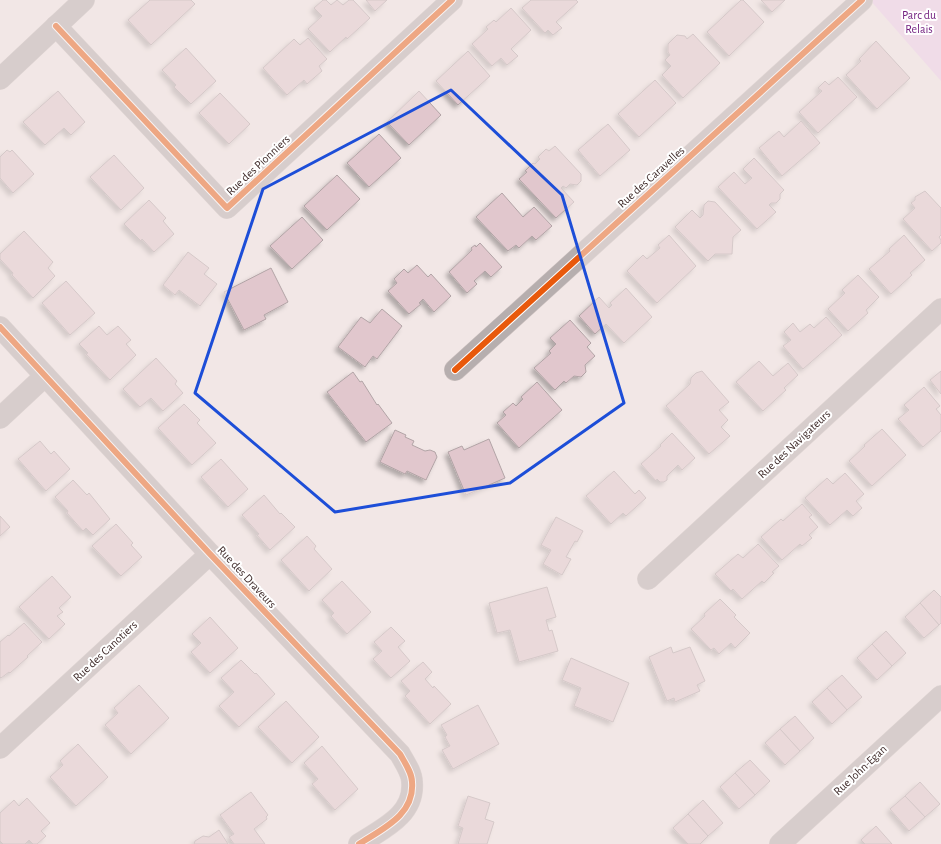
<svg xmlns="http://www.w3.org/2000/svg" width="941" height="844" viewBox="0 0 941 844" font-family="'Alegreya Sans',sans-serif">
<defs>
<filter id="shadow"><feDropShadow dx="-3.5" dy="3.5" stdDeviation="2" flood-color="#0004"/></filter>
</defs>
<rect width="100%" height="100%" fill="#f2e7e6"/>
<path fill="#edcfec" d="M870 0H941V81Z"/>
<g fill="#e1c7cd" stroke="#b2a4a6" filter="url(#shadow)">
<path d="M150 0H191L195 4 151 45 128 20Z"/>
<path d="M323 0H326L331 5 337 0 343 5 349 0H353L370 18 347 39 346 37 330 52 308 29 322 16 314 8Z"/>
<path d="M366 0H387L375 11Z"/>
<path d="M531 0H576L578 2 556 22 562 28 553 35 548 30 545 33 522 8Z"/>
<path d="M741 0H743L764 22 729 56 707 32Z"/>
<path d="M761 0H785L772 12Z"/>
<path d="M511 8 531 30 511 49 518 56 507 65 501 58 492 66 472 44 488 29 486 27 494 20 496 22Z"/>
<path d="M693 34 720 63 683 98 662 75 671 66 665 60 670 55 668 52V44L677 35 685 36 687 39Z"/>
<path d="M308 38 327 59 319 66 322 71 307 84 304 80 287 95 263 68 294 39 300 45Z"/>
<path d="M876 41 910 78 877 109 846 75 861 61 859 59Z"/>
<path d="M186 48 216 81 191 104 174 87 176 85 162 70Z"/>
<path d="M468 51 490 76 458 105 436 81Z"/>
<path d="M838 77 857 97 818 133 799 112 822 91 818 88 825 81 829 85Z"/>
<path d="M655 80 676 103 639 137 618 114Z"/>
<path d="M58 91 85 122 71 135 64 128 45 145 23 122Z"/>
<path d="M419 91 441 115 409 145 387 122Z"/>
<path d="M220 93 250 124 229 144 199 113Z"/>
<path d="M801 121 820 143 782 176 759 148 779 131 784 137Z"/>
<path d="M608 124 630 150 600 176 578 150Z"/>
<path d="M379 134 401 158 369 187 347 163Z"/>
<path d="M555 146 581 174V181L577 185 570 184 566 188 563 186 561 188 574 202 556 218 519 179 527 172 525 171 533 163 535 164 540 159 538 157 546 149 549 151Z"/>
<path d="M7 150 10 152 12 150 34 174 13 193 0 178V157Z"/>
<path d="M114 155 144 188 121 210 90 177Z"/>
<path d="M754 158 784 190 780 194V199L776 203H771L769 205 776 212 757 229 718 187 734 172 745 184 752 178 743 169Z"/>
<path d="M337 175 360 199 327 230 304 206Z"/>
<path d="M925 191 941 208V235L939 237 941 240V243L932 251 903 219 915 208 911 203 915 200V197Z"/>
<path d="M502 193 523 217 534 207 552 226 536 240 532 236 519 248 516 245 508 251 476 217Z"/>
<path d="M149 200 166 218 163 221 174 234 154 252 142 239 141 241 124 224Z"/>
<path d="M708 201 715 202 741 230 733 237 732 254H715L708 261 675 227 692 210 700 218 703 215 704 205Z"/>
<path d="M302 217 323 240 292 269 270 246Z"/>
<path d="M24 231 53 262 48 268 55 276 33 298 12 275 13 273 0 259V254Z"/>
<path d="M669 235 696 266 657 303 627 271 643 255 647 259 660 248 658 245Z"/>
<path d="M904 235 925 260 910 273 912 275 891 294 869 269 890 251 889 249Z"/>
<path d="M480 243 502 267 491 277 485 271 474 281 477 284 467 293 449 272 472 250 471 248 475 245 476 247Z"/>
<path d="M188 252 209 268 204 274 217 284 200 306 179 290 175 295 163 285Z"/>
<path d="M417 265 428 277 431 274 451 296 434 312 423 299 419 303 421 304 409 314 388 291 397 283 394 279 404 269 408 273Z"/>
<path d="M271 268 288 302 264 315 266 319 244 330 224 292Z"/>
<path d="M858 275 879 297 866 310 868 313 848 331 828 309 845 293 842 290Z"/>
<path d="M66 281 95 313 70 335 42 303Z"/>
<path d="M626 288 652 317 624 343 606 324 595 334 579 316 599 297 609 308 612 305 610 303Z"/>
<path d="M382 309 402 326 377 359 373 356 365 367 338 347 361 317 370 323Z"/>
<path d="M826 317 842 335 803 369 783 346 791 340 784 332 793 323 800 332 810 324 814 328Z"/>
<path d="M570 320 591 343 587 347 595 356 585 365 586 372 581 377 574 376 566 383 564 381 555 390 534 368 551 353 549 351 556 344 550 338Z"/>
<path d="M99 326 107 335 118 326 131 340 126 344 136 355 110 380 86 354 88 353 79 344Z"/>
<path d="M156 358 177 381 175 384 183 393 163 411 151 398 140 407 123 389Z"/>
<path d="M759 361 773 376 788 363 798 375 784 388 786 390 763 411 736 382Z"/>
<path d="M702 371 729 402 719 410 728 420 721 427 730 436 709 454 666 406 690 384 691 378 696 373Z"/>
<path d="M941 371V394L930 380Z"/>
<path d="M353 372 360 382 362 381 377 405 378 404 392 423 366 442 327 392Z"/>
<path d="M537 382 562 410 519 448 497 423 506 415 503 412 513 403 516 406 523 399 521 397Z"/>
<path d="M924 387 940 406 936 409 941 415V431L923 447 898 419 909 410 904 405Z"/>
<path d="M184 404 200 420 197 423 216 443 192 465 158 428Z"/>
<path d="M882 429 906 455 872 486 849 461 865 446 864 445Z"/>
<path d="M395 430 406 435 405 437 414 441 412 445 425 451 430 450 435 452 437 457 426 480 407 471 405 474 380 462Z"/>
<path d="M672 433 695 458 682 470 678 465 667 476V480L664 482H660L657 479 656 481 641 464 661 446 660 445Z"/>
<path d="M489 439 505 478 466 495 448 452 462 446 464 450Z"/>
<path d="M40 441 51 454 54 451 70 469 46 491 18 459Z"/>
<path d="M221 459 248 489 228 507 201 477Z"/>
<path d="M614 471 635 494 639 490 646 498 626 516 623 513 611 524 586 496Z"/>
<path d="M845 473 864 494 856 501 862 508 853 516 847 510 830 525 805 498 827 478 833 484Z"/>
<path d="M73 480 87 495 89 493 110 519 93 535 86 528 83 531 67 513 68 511 55 497Z"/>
<path d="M264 495 280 514 281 513 295 527 270 550 257 535 259 534 242 515Z"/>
<path d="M802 504 812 515 809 517 818 527 809 535 812 538 802 546 800 544 782 560 761 537 781 519 783 521Z"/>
<path d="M0 516 10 527 0 536Z"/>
<path d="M556 517 583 531 577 542 575 541 566 557 571 559 562 575 543 564 551 550 541 545Z"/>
<path d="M116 524 133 543 131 545 142 557 121 576 92 546Z"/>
<path d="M307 536 316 546 314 549 332 569 309 591 281 560Z"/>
<path d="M758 544 779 566 772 572 774 573 764 583 762 581 742 599 733 589 731 591 715 574 738 554 743 558Z"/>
<path d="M52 576 71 597 59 608 63 612 57 616 65 624 49 639 19 607Z"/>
<path d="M342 581 371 612 347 634 331 616 334 613 322 600Z"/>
<path d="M547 587 556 617 546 620 549 631 552 630 558 651 519 662 510 630 497 633 489 603Z"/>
<path d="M934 590 941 597V623L939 625 920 603Z"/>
<path d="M720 599 736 615 734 617 750 633 735 648 731 643 719 654 714 648 711 650 691 629 705 616 704 614Z"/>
<path d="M920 603 939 625 924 638 905 617Z"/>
<path d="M210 617 238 648 210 673 191 652 201 643 192 634Z"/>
<path d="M24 623 42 642 27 656 28 657 10 673 9 672 1 678 0 677V642L8 635 9 636Z"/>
<path d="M391 627 405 641 398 647 410 661 391 678 373 659 382 651 374 642Z"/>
<path d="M886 631 906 653 892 666 872 644Z"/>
<path d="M872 644 892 666 877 680 857 658Z"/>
<path d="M671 647 673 653 690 647 705 681 697 685 700 691 675 702 674 698 667 701 649 657Z"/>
<path d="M571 658 629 683 613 722 574 706 581 688 562 680Z"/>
<path d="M241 660 255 674 256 673 275 694 239 727 219 706 234 692 221 678Z"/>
<path d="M423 662 432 672 425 679 433 688 434 686 451 704 430 724 405 696 410 691 401 681Z"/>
<path d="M842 675 862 697 847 710 827 688Z"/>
<path d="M139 685 169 718 131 754 105 725 118 713 114 708Z"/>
<path d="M827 688 847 710 832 724 812 702Z"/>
<path d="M286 701 319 737 292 763 258 727Z"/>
<path d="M478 705 499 744 453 769 442 750 450 746 445 737 447 735 441 725Z"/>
<path d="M795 716 814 738 800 751 780 729Z"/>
<path d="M780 729 800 751 785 765 765 743Z"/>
<path d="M78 744 108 777 76 806 50 777 63 765 60 761Z"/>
<path d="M322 746 358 789 335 810 312 784 318 779 304 763Z"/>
<path d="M750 760 770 781 755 795 735 773Z"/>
<path d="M735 773 755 795 739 809 720 787Z"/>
<path d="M920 782 940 804 925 817 905 796Z"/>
<path d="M251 792 268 815 266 817 267 819 254 829 265 844H234L229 837 234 834 220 815Z"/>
<path d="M468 796 490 803 485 819 494 822 487 844H458L463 828 458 826Z"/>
<path d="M905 796 925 817 909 831 890 809Z"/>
<path d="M27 798 50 823 41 831 46 836 37 844H33L29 840 25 844H3L0 841V813L14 800 19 806Z"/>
<path d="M703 800 723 823 708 836 688 814Z"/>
<path d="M688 814 708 836 700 844H688L673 828Z"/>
<path d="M876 826 892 844H865L861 840Z"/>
<path d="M219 830 228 844H194L195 841 203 836 209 837Z"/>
</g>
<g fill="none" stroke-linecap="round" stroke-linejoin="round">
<defs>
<g id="minor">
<path d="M56 26 227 208 452 0"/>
<path d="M0 79 84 0"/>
<path d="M0 327 210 554 400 754C405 763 412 773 412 782 415 815 382 829 359 844"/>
<path d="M455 370 862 0"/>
<path d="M0 418 45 376"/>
<path d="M648 579 941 309"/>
<path d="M0 748 210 554"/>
<path d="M780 844 941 696"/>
</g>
</defs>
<use href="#minor" stroke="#cdc2c1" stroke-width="22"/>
<use href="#minor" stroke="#b6aeae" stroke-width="21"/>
<defs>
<g id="cycleway">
<path d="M56 26 227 208 452 0"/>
<path d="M0 327 210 554 400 754C405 763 412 773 412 782 415 815 382 829 359 844"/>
<path d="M455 370 862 0"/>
</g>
</defs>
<use href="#cycleway" stroke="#fff" stroke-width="8"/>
<use href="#cycleway" stroke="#e8590c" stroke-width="6"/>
</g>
<path d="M0 0H941V844H0ZM451 90 562 195 624 403 510 483 335 512 195 393 263 189Z" fill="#f2e7e6" fill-opacity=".55" fill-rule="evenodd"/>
<path fill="none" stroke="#1d4ed8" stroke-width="3" stroke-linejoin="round" d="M451 90 562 195 624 403 510 483 335 512 195 393 263 189Z"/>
<g text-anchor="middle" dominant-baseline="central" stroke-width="4" stroke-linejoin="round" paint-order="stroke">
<g font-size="12" fill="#701c7d" stroke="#fff">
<text x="919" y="15">Parc du<tspan x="919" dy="14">Relais</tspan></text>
</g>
<g font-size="12" fill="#3f2b2a" stroke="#fff">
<text transform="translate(258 165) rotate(-43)">Rue des Pionniers</text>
<text transform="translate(651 177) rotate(-42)">Rue des Caravelles</text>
<text transform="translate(794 444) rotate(-43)">Rue des Navigateurs</text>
<text transform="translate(247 577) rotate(47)">Rue des Draveurs</text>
<text transform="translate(105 651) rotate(-43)">Rue des Canotiers</text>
<text transform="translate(860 770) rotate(-43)">Rue John-Egan</text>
</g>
</g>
</svg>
